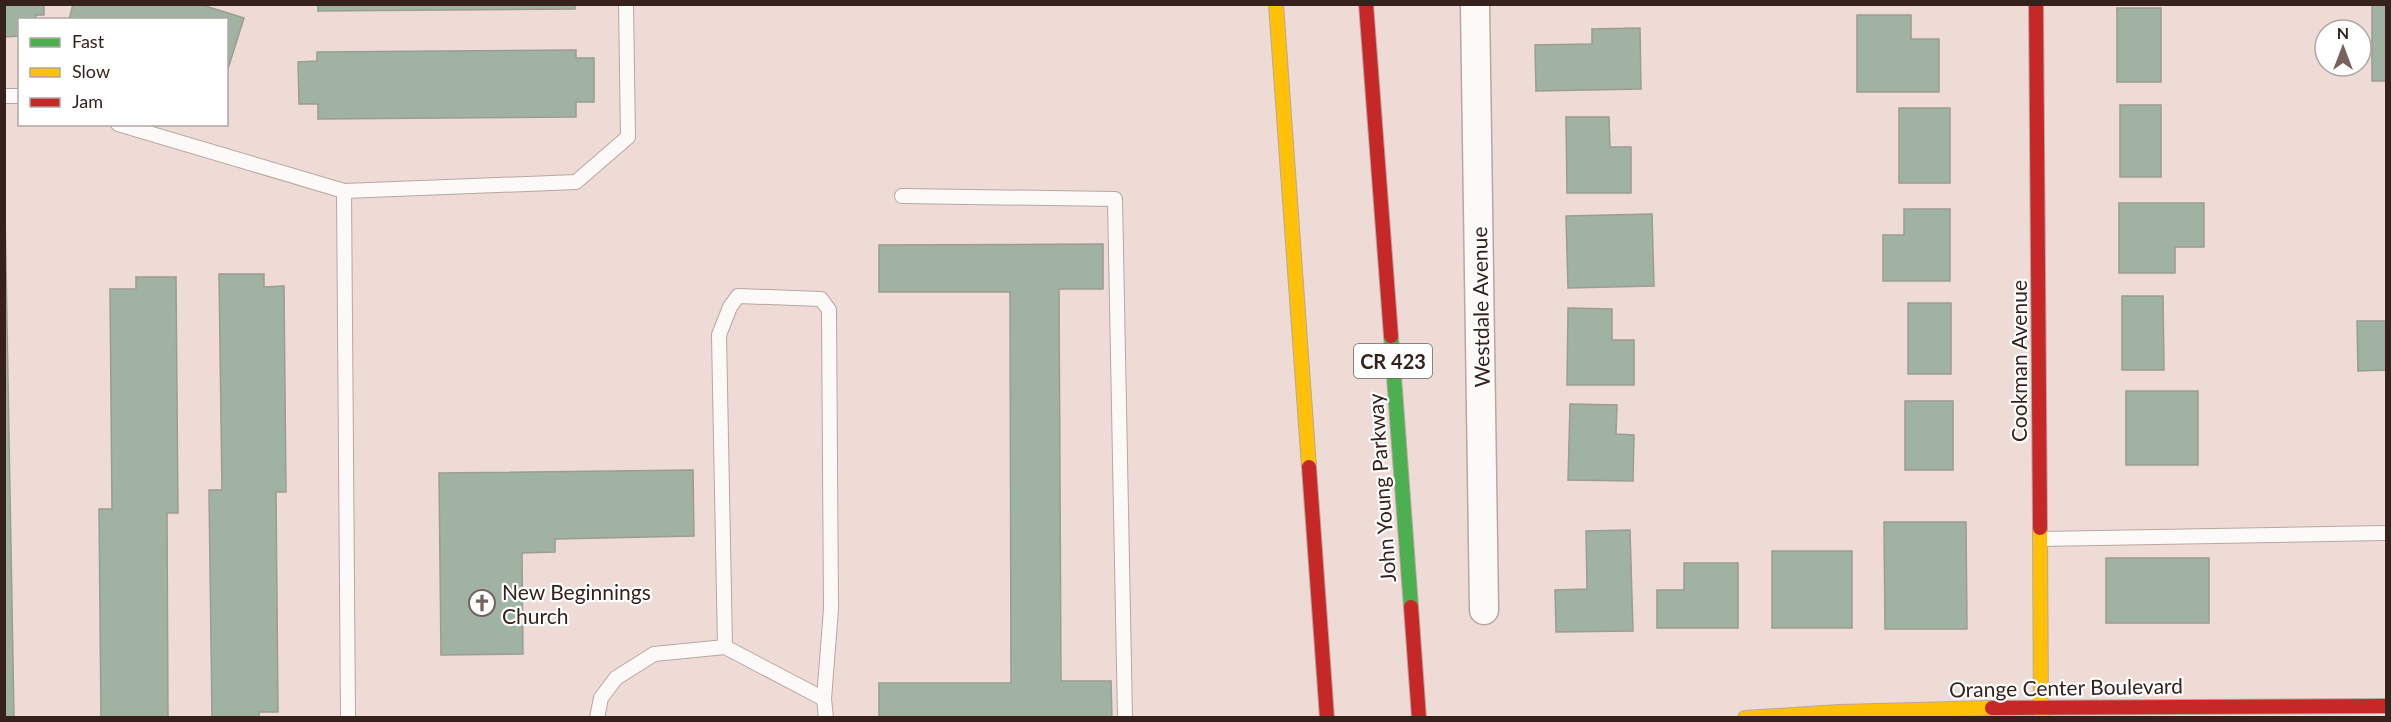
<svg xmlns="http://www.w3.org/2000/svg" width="2391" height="722" viewBox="0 0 2391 722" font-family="Lato,sans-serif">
<rect width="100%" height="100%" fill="#eedbd6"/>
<g fill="#a0b3a2" stroke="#9b9c93" stroke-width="1.5">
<path d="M4 4H44V15H36V20H20V36L4 37Z"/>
<path d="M73 4H199L244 18 226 75V20H69Z"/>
<path d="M318 4H575V9L318 11Z"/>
<rect x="2372" y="4" width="14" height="77"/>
<rect x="2117" y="8" width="44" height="74"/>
<path d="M1857 15H1911V39H1939V92H1857Z"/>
<path d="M1640 28 1641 89 1536 91 1535 45 1592 44V29Z"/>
<path d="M576 50V58H594V102H576V117L318 119V104H299L298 62 317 61V52Z"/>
<rect x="2120" y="105" width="41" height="72"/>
<rect x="1899" y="108" width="51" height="75"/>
<path d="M1566 117H1609L1610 147H1631V193H1567Z"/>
<path d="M2119 203H2204V247H2175V273H2119Z"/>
<path d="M1904 209H1950V281H1883V235H1904Z"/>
<path d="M5 210 14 718H4Z"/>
<path d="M1652 214 1654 286 1568 288 1566 216Z"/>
<path d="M1103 244V289H1059L1061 681H1111L1112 718H879V683H1011L1010 292H879V245Z"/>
<path d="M219 274H264V287L284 286 286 492H276L278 712H259V718H212L209 490H222Z"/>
<path d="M136 277H176L178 513H167L168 718H101L99 509H112L110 289H136Z"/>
<path d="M2122 296H2163L2164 370H2122Z"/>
<rect x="1908" y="303" width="43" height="71"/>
<path d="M1568 308 1612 309V340H1634V385H1567Z"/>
<path d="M2357 321H2386V370L2358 371Z"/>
<rect x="2126" y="391" width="72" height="74"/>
<rect x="1905" y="401" width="48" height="69"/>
<path d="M1570 404 1617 405 1616 434 1634 435 1633 481 1568 480Z"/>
<path d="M693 470 694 536 555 539V552L522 553 523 654 441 655 439 473Z"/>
<path d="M1884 522H1966L1967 629H1885Z"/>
<path d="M1630 530 1633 631 1556 632 1555 590 1587 589 1586 531Z"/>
<rect x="1772" y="551" width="80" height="77"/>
<rect x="2106" y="558" width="103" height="65"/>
<path d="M1684 563H1738V628H1657V590H1684Z"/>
</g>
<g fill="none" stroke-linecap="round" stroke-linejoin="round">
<defs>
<g id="lane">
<path d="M4 96H20"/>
<path d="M118 124 344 191 576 182 628 137 626 4"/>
<path d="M344 191 348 718"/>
<path d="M902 196 1115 199 1125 718"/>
<path d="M2040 539 2386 533"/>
<path d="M725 647 824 699"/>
<path d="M597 718 601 698 616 678 654 654 725 647 719 335 730 307 738 296 821 299 829 310 831 609 824 699 826 718"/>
</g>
<path id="street" d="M1475 4 1484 610"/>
<path id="fast" d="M1391 336 1411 607"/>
<g id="slow">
<path d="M1276 4 1309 467"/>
<path d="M2040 528 2041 718"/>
<path d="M1745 718 1839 712 1992 708"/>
</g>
<g id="jam">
<path d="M1366 4 1391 336"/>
<path d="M2036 4 2040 528"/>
<path d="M1309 467 1327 718"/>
<path d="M1411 607 1419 718"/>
<path d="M1992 708 2386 706"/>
</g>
</defs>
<use href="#lane" stroke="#b9a6a1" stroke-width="16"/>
<use href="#street" stroke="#b9a6a1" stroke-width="31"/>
<use href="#fast" stroke="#b9a6a1" stroke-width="16"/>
<use href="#slow" stroke="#b9a6a1" stroke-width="16"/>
<use href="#jam" stroke="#b9a6a1" stroke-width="16"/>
<use href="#lane" stroke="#fcfaf9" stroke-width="14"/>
<use href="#street" stroke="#fcfaf9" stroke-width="28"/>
<use href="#fast" stroke="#4caf50" stroke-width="14"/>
<use href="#slow" stroke="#ffc107" stroke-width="14"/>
<use href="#jam" stroke="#c62828" stroke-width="14"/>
</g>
<defs>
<symbol id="church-ring" viewBox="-11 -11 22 22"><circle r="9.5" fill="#fff" stroke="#77625d" stroke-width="1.5"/><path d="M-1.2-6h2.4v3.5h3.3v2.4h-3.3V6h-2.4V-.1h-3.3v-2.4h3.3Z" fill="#77625d"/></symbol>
</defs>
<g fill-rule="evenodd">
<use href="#church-ring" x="467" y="588" width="30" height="30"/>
</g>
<g text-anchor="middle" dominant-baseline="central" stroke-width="4.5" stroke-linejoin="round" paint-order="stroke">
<rect fill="#fff" stroke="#736460" stroke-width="1.5" x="1354" y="344" width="78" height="34" rx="4.5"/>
<g font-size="20" font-weight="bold" fill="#37211c">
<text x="1393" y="361">CR 423</text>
</g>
<g font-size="21" fill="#37211c" stroke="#fff">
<text transform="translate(1480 307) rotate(-91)">Westdale Avenue</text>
<text transform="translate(2018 361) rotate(-90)">Cookman Avenue</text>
<text transform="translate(1381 488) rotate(-94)">John Young Parkway</text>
<text transform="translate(2066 687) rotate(-1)">Orange Center Boulevard</text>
</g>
<g font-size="21" fill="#37211c" stroke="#fff" text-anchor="start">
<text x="502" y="591">New Beginnings<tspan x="502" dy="24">Church</tspan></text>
</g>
</g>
<rect width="2391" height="722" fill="none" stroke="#37211c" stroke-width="12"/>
<rect x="18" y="18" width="210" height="108" fill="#ffffff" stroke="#afa6a4" stroke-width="1.5"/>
<rect x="30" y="38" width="30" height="9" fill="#4caf50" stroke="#afa6a4" stroke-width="1.5"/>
<text x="72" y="48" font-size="18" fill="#37211c">Fast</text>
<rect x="30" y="68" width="30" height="9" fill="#ffc107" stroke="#afa6a4" stroke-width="1.5"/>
<text x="72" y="78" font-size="18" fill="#37211c">Slow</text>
<rect x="30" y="98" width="30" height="9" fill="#c62828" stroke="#afa6a4" stroke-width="1.5"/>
<text x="72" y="108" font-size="18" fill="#37211c">Jam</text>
<g transform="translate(2343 48)"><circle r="28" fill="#ffffff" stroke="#afa6a4" stroke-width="1.5"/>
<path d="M0-4.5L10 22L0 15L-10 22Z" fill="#77625d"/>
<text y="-9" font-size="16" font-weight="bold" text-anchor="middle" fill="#37211c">N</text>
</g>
</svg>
